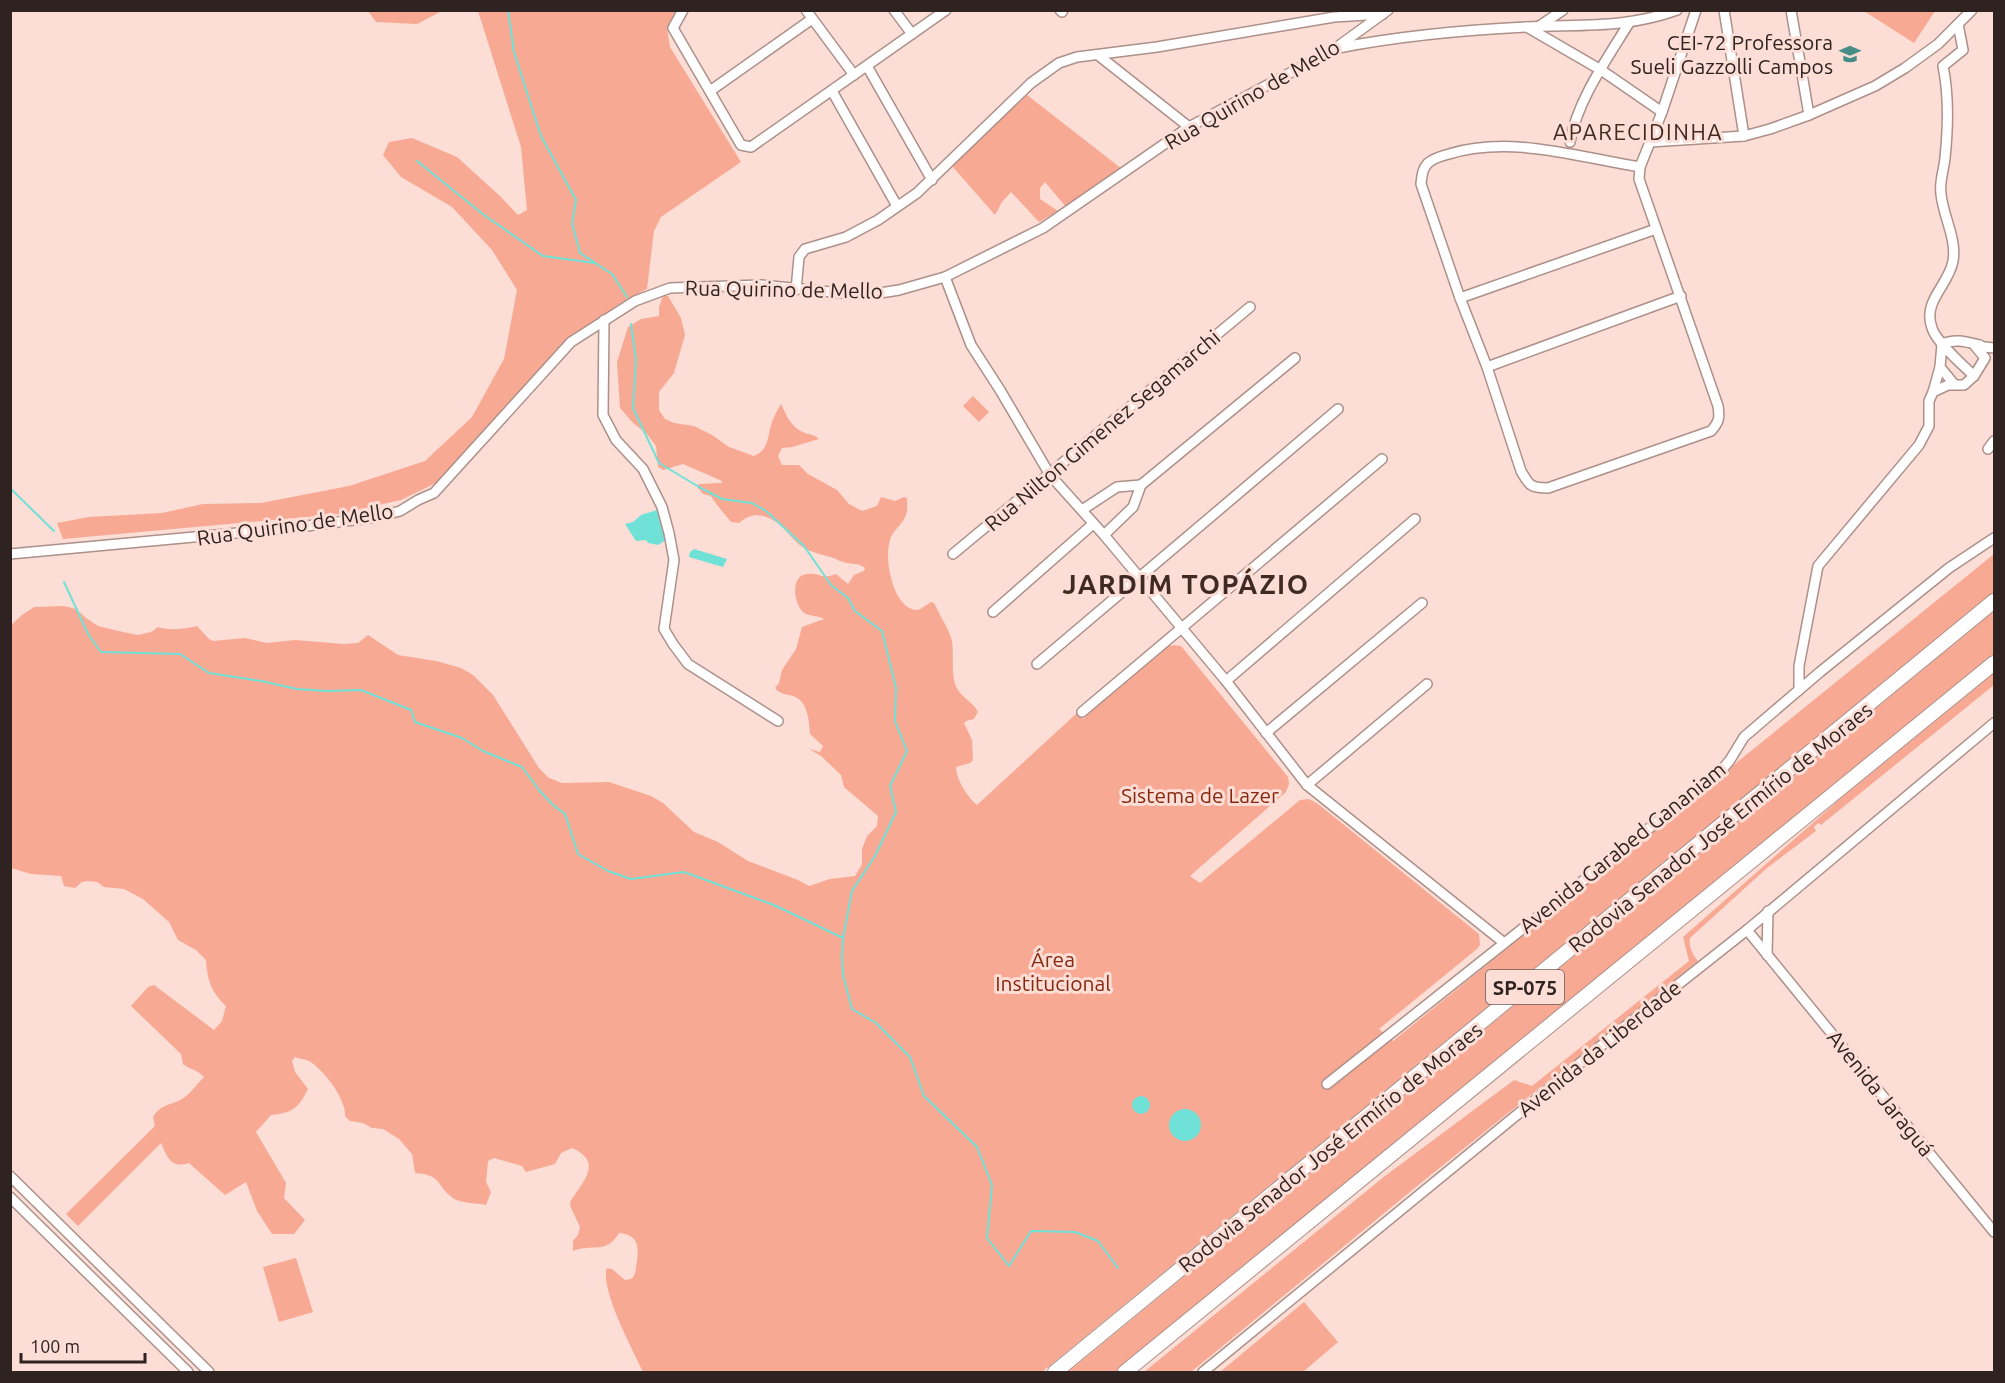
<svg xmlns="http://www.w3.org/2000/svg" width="2005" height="1383" viewBox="0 0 2005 1383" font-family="Ubuntu,sans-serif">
<rect width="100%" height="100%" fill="#fcded6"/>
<g fill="#f8a994">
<path d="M368 11H442L417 24 376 22Z"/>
<path d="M478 11H678L667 28 670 47 741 162 661 217 654 231 647 289 622 302 566 342 436 483 401 500 339 514 63 539 57 523 89 517 162 513 203 504 261 503 349 486 425 461 472 417 504 359 517 290 492 250 452 207 401 177 383 155 389 142 412 138 457 157 500 196 518 215 527 210 521 147Z"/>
<path d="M1864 11H1935L1914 43Z"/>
<path d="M1027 95 1122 169 1066 207 1045 182 1040 188V199L1058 211 1039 222 1011 192 1002 202 995 215 952 166Z"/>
<path d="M663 296H668L681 318 685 335 674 373 659 392V410L665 419 674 423 694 426 712 435 729 447 754 456C770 449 767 436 772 422 774 416 778 409 781 404 787 416 791 428 805 433 811 435 814 434 819 439L792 447 782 448 778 456 782 465H799L808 474 837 490 849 504 862 511 877 506 881 497 895 501 904 497 907 498C907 504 908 512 905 517 902 525 892 531 890 540 884 558 892 606 915 610 920 611 926 605 931 602L934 603C939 614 949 629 952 641 954 655 951 669 955 684 959 697 973 701 978 712L974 719 966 721 964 723 972 740 973 760 970 763 956 767C956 779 968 798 977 805L1077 713 1083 719 1158 652C1166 647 1171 644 1181 646L1288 777 1289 784 1286 792 1190 876 1200 883 1300 800 1309 799 1318 804 1479 934 1480 945 1477 949 1379 1029 1393 1041 1994 554V592L1042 1372H643C634 1353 599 1287 607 1268L612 1269 625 1280C630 1279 631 1280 634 1276 636 1272 636 1265 637 1261 639 1245 638 1235 619 1233 606 1255 593 1243 573 1251V1241L578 1235 580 1227 571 1208 570 1202C583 1181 604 1162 572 1148L561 1153 555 1164 526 1172 522 1166 494 1158 488 1161 486 1182 491 1192 486 1205C476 1203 460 1203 453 1198 435 1185 443 1175 415 1173L412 1154 399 1139 383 1129 372 1128 363 1123 350 1121 345 1116C347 1100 323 1069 309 1061 305 1059 299 1059 295 1057L292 1061 295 1072 308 1089C298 1109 292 1113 271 1115L256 1132 286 1183 284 1198 305 1220 294 1234H272L257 1211 246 1182 225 1195 189 1163C170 1169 167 1156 161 1143L78 1226 66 1214 155 1126 153 1117C162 1103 170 1106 182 1099 190 1094 197 1084 204 1077 195 1068 192 1071 183 1064L181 1054 131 1006 148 987 154 985 214 1030 222 1021 226 1006C211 992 207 979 206 960L196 950 178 940 169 922 143 899 124 889 104 887 97 882 88 881 82 882 75 888 64 886 61 876 31 874 11 868 10 626 22 615 34 607 64 606 76 609 86 618 98 626 123 632 138 635 151 632 158 627C171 631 184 629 197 626L209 639 213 641 245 638 267 643 295 640 344 644 358 643 368 635 398 655 436 661 461 668 473 675 493 695 539 768 549 778 562 783 609 782 651 796 663 803 694 832 718 842 748 861 798 880 809 886 830 879 855 876 862 864V849L867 836 877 826 878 816 844 787 841 775 821 756 809 749 820 752 823 746 810 734C809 720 808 701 793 696 785 694 780 694 775 688L779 683 782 670 796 649 802 627 824 619C818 615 807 617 802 611 794 602 790 576 807 574 819 572 822 580 836 574L848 584 854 575 864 571 865 568C858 562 851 565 843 562 839 561 835 558 830 557 821 554 813 553 804 548 791 540 784 524 769 518 758 513 748 515 739 523L731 522C724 513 717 506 711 496L703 494 697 487 699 484 720 483H722V481L683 464 663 470 658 467 656 446 646 433 633 423 620 408 617 362 628 327 641 319 659 316V307Z"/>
<path d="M973 396 989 412 979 422 963 406Z"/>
<path d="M1994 611V655L1118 1372H1068Z"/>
<path d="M1994 673V685L1821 825 1818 823 1814 827 1816 831 1767 868 1690 938C1688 945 1693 956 1698 961L1422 1182 1191 1372H1144L1385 1176 1514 1080 1532 1086 1689 961 1683 937 1840 799Z"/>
<path d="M296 1258 313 1312 279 1322 263 1267Z"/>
<path d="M1304 1302 1338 1342 1303 1372H1220Z"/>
</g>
<g fill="#70e1d7">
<path d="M657 510 666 540 658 545 648 543 646 540 636 541 625 524 633 522 641 515Z"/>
<path d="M694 549 727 559 723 567 689 557 690 552Z"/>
<circle cx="1141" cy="1105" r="9"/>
<circle cx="1185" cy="1125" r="16"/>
</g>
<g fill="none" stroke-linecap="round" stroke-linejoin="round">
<g stroke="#70e1d7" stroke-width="2">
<path d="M508 10 514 52 541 136 576 200 572 223 580 253 612 274 627 297"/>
<path d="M417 161 484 215 543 256 595 263"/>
<path d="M631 324 636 360 633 408 659 463 699 487 722 499 752 503 766 511 804 546 831 585 848 598 855 611 882 631 896 688 895 721 907 751 890 786 896 812 875 856 852 891 843 938 842 957 843 975 852 1009"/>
<path d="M10 488 54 531"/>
<path d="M64 582 88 634 101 652 180 654 209 673 261 681 297 689 327 691 361 690 411 710 415 722 462 738 483 751 522 767 539 790 553 805 565 814 578 854 608 871 631 879 684 872 774 905 843 938"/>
<path d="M852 1009 876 1023 910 1057 924 1096 977 1147 992 1185 987 1238 1009 1266 1031 1231 1075 1232 1098 1241 1118 1268"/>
</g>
<defs>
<g id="minor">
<path d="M683 10 673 28 741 145 751 147 946 10"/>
<path d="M806 10 854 75"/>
<path d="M894 10 912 34"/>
<path d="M1060 10 1062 12 1063 10"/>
<path d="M1724 10 1744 136"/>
<path d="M1791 10 1809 115"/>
<path d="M1527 27 1601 70 1662 112"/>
<path d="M1538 27 1563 10"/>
<path d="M1338 48C1400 36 1464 30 1526 27 1580 24 1624 29 1677 10"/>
<path d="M1098 55 1189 127"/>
<path d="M867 66 932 180"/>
<path d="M710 91 812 19"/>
<path d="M832 91 897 206"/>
<path d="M1570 142C1577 101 1607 59 1629 23"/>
<path d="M1650 142 1744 136 1770 129 1809 115 1875 86 1905 68 1938 44 1972 10"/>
<path d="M1640 167C1578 157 1511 135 1449 154 1441 156 1434 158 1428 163 1422 169 1422 176 1421 184L1460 298 1487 367 1521 471C1529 485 1530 488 1548 488L1711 431C1719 422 1720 418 1718 406L1639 179 1640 167 1662 112 1696 10"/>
<path d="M945 277 971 345 1000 390 1050 475 1104 535 1226 681 1307 785 1503 942"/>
<path d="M796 290 799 257 805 249 846 237 878 220 917 193 1031 83 1059 63 1077 57 1157 47 1334 17 1383 14"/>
<path d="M1460 298 1656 229"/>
<path d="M604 320 603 415 616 440 643 469 662 507 669 533 674 560 664 629 673 644 688 664 778 721"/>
<path d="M1487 367 1681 296"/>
<path d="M1974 376 1985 358 1975 346 1994 348"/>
<path d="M1954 384 1940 367 1942 344C1955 338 1967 342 1980 345"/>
<path d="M1933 392 1940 367"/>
<path d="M1988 449 1994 441"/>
<path d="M1082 510 1117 487 1141 485"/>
<path d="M1104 535 1133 507 1141 485 1295 358"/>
<path d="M10 554 291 528 377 517 400 511 418 500 434 493 571 342 635 301 670 288 761 285 851 294H874L899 290 945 277 1043 228 1189 127 1333 50 1388 10"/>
<path d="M953 554 1250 307"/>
<path d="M993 612 1093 524"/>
<path d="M1037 664 1338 409"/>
<path d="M1226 681 1415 519"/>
<path d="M1799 690V666L1818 566 1919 445 1929 426V401L1933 392 1948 385H1964L1974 376C1963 365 1936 342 1932 328 1922 301 1949 285 1953 261 1957 239 1943 216 1941 194 1939 182 1944 170 1945 158 1948 129 1949 95 1943 66L1963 50 1958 24"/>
<path d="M1082 712 1382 459"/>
<path d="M1266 733 1422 603"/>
<path d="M1307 785 1427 684"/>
<path d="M1747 930 1994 1232"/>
<path d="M1767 955 1768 911"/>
<path d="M1327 1084 1720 772 1730 760 1744 737 1820 672 1949 568 1994 538"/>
<path d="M10 1176 209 1372"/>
<path d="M10 1197 188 1372"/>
<path d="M1203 1372 1618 1032 1747 930 1994 723"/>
</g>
<g id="highway">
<path d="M1055 1372 1994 601"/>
<path d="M1125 1372 1994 663"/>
</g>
</defs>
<use href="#minor" stroke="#ac9089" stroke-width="12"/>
<use href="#highway" stroke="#ac9089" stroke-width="16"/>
<use href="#minor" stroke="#fff" stroke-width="9"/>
<use href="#highway" stroke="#fff" stroke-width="14"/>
</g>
<defs>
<symbol id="school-bare" viewBox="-9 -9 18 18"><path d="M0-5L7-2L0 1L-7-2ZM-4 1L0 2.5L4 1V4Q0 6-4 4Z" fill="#468d87" stroke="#fcded6" stroke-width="2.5" paint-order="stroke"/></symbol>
</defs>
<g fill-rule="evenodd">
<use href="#school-bare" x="1835" y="39" width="30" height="30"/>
</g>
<g text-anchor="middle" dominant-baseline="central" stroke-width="6" stroke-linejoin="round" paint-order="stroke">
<rect fill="#fcded6" stroke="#6c5b57" stroke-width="1.5" x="1486" y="970" width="78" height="34" rx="4.5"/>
<g font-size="20" font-weight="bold" fill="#2e2321">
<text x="1525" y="987">SP-075</text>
</g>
<g font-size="21" fill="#2e2321" stroke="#fcded6" text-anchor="end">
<text x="1833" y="42">CEI-72 Professora<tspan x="1833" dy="24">Sueli Gazzolli Campos</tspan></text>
</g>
<g font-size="21" fill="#2e2321" stroke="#fcded6">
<text transform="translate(1252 94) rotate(-30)">Rua Quirino de Mello</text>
<text transform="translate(784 289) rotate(1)">Rua Quirino de Mello</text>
<text transform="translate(1102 430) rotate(-40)">Rua Nilton Gimenez Segamarchi</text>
<text transform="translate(295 524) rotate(-8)">Rua Quirino de Mello</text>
<text transform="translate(1720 827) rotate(-39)">Rodovia Senador José Ermírio de Moraes</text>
<text transform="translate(1622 847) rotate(-39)">Avenida Garabed Gananiam</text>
<text transform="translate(1599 1048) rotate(-39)">Avenida da Liberdade</text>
<text transform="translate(1881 1093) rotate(51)">Avenida Jaraguá</text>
<text transform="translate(1330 1147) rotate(-39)">Rodovia Senador José Ermírio de Moraes</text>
</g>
<g font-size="21" fill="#87270e" stroke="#fcded6">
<text x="1200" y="795">Sistema de Lazer</text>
<text x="1053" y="959">Área<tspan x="1053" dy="24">Institucional</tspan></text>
</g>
<g font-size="22" letter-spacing="1.5" fill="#402a24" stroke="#fcded6">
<text x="1638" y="131">APARECIDINHA</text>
</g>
<g font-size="27" font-weight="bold" letter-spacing="1.5" fill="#402a24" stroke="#fcded6">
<text x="1186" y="584">JARDIM TOPÁZIO</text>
</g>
</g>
<rect width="2005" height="1383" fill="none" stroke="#2e2321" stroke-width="24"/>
<path d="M21 1353v9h124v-9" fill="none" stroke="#2e2321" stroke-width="3"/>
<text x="30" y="1353" font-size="18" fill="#2e2321" stroke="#fcded6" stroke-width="4.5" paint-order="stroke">100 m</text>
</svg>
